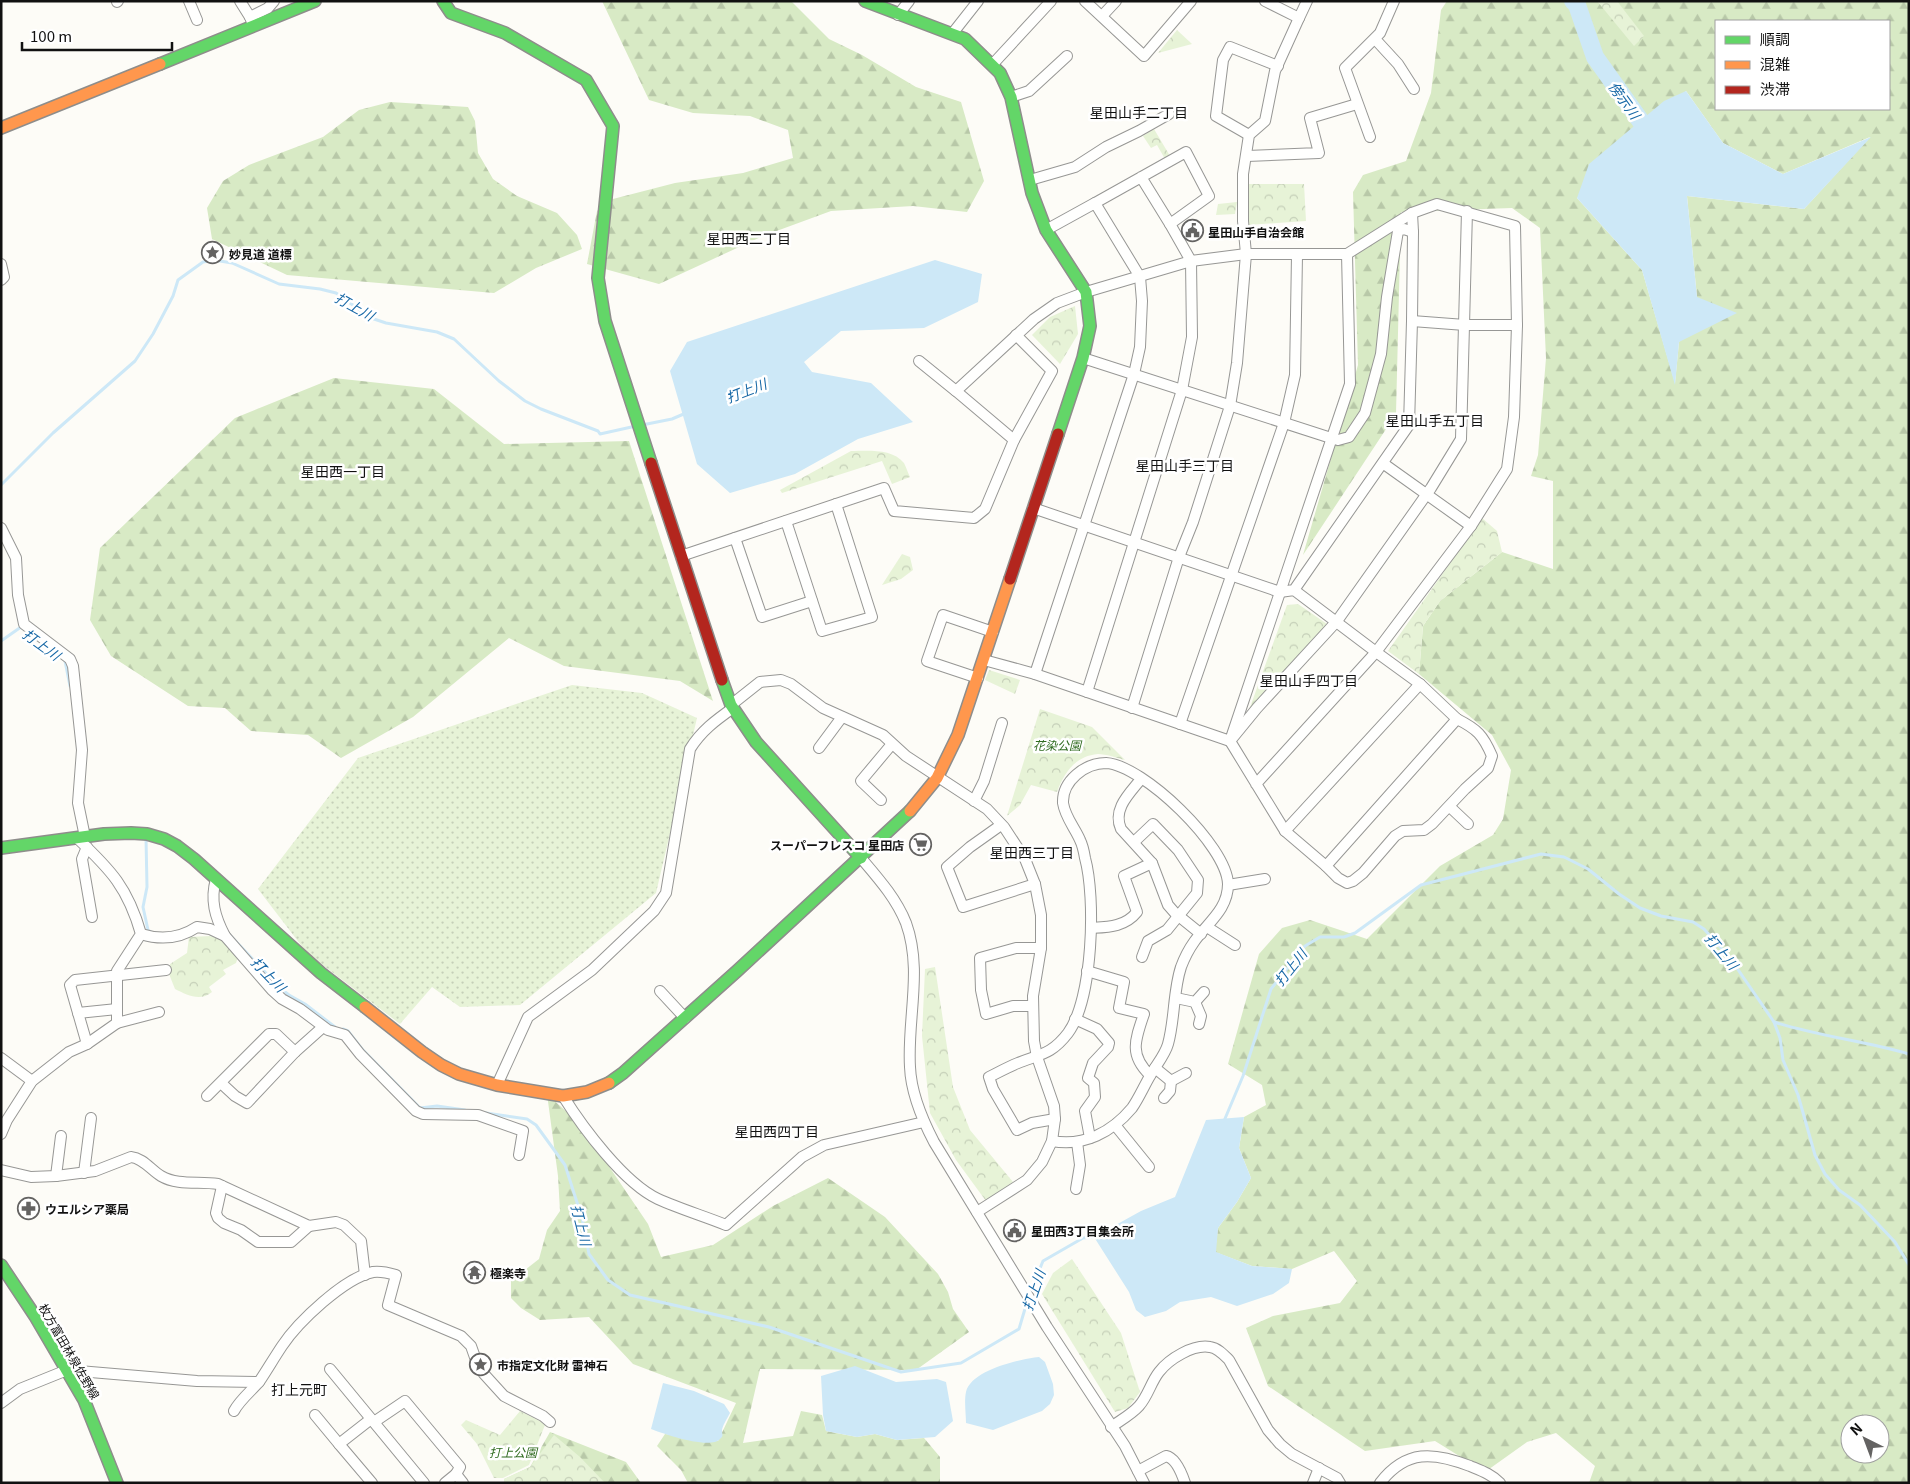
<svg xmlns="http://www.w3.org/2000/svg" width="1910" height="1484" viewBox="0 0 1910 1484" font-family="Georgia,'Noto Sans JP',serif">
<defs>
<pattern id="grass-dots" width="8" height="8" patternUnits="userSpaceOnUse" patternTransform="scale(1.25)"><rect width="8" height="8" fill="#e7f3d7"/><path d="M2 2h.1M6 6h.1" fill="none" stroke="#c5cfb8" stroke-width="1.8" stroke-linecap="round"/></pattern>
<pattern id="forest-firs" width="22" height="20" patternUnits="userSpaceOnUse" patternTransform="scale(1.25)"><rect width="22" height="20" fill="#d8eac5"/><path d="M5 1l3.5 6h-7zM16 11l3.5 6h-7z" fill="#b8c8a8"/></pattern>
<pattern id="park-crowns" width="20" height="18" patternUnits="userSpaceOnUse" patternTransform="scale(1.25)"><rect width="20" height="18" fill="#e7f3d7"/><path d="M2 6a3 3 0 1 1 6 0M12 15a3 3 0 1 1 6 0" fill="none" stroke="#c5cfb8"/></pattern>
</defs>
<rect width="100%" height="100%" fill="#fdfcf7"/>
<path fill="url(#grass-dots)" d="M572 685 642 693 697 718 656 893 520 1005 460 1007 432 987 400 1024 307 953 258 889 358 758Z"/>
<g fill="url(#forest-firs)" fill-rule="evenodd">
<path d="M602 1H791L829 39 862 55 916 87 961 102 984 181 967 212 913 206 831 211 763 236 659 284 587 264 597 211 609 200 675 183 743 173 793 158 788 130 750 116 693 113 649 100Z"/>
<path d="M1447 1H1909V1483H1589L1595 1466 1556 1433 1527 1442 1485 1472 1435 1441 1365 1451 1268 1386 1246 1328 1273 1316 1340 1303 1357 1281 1334 1251 1292 1269 1252 1266 1215 1252 1218 1228 1237 1202 1251 1178 1239 1148 1244 1117 1266 1105 1262 1085 1228 1064 1259 954 1282 928 1310 920 1367 939 1440 866 1493 835 1503 819 1511 770 1492 735 1419 674 1423 626 1440 601 1502 552 1553 569V481L1531 476 1538 455 1546 358 1540 228 1512 208 1401 212 1396 414 1303 555 1358 365 1353 192 1363 175 1406 161 1431 93 1441 10ZM1716 21H1889V109H1716ZM1686 91 1723 143 1783 174 1870 137 1804 209 1687 196 1697 297 1679 342 1675 383 1642 270 1577 198ZM1850 1424H1880V1454H1850Z"/>
<path d="M390 102 468 107 475 121 478 153 493 179 517 196 557 213 577 235 582 249 536 268 494 293 287 275 212 239 207 208 223 181 249 165 323 137 359 110Z"/>
<path d="M334 378 434 389 504 444 629 441 713 701 680 681 564 666 509 638 413 717 341 758 308 735 251 731 225 708 188 706 111 656 90 620 100 548 235 418Z"/>
<path d="M547 1094 581 1125 648 1224 661 1257 713 1245 773 1206 828 1178 885 1217 938 1274 948 1292 953 1309 969 1332 916 1370 760 1369 743 1443 793 1436 801 1411 822 1415 826 1431 857 1437 875 1434 897 1440 924 1438 940 1457V1483H688L681 1470 657 1446 665 1434 718 1441 736 1403 633 1364 589 1317 540 1320 521 1308 511 1298V1281L539 1259 547 1230 560 1211 558 1176Z"/>
<path d="M550 1432 626 1462 641 1483H505L504 1479 530 1467Z"/>
</g>
<g fill="url(#park-crowns)">
<path d="M1597 1H1617L1644 36 1634 46Z"/>
<path d="M1177 30 1192 44 1158 53Z"/>
<path d="M1154 129 1170 156 1165 159 1157 145 1151 148 1143 136Z"/>
<path d="M1248 184H1304L1306 221 1248 225Z"/>
<path d="M1237 202 1235 214 1216 215 1218 204Z"/>
<path d="M1075 306 1078 334 1060 364 1032 335 1050 317Z"/>
<path d="M851 451C867 451 892 448 904 463 906 467 908 473 910 477L892 484 882 461 782 493 780 490Z"/>
<path d="M1482 518 1497 531 1502 552 1440 601 1423 626 1419 674 1388 651Z"/>
<path d="M902 554 910 557 913 570 901 579 882 585Z"/>
<path d="M1298 604 1327 624 1249 710 1287 605Z"/>
<path d="M989 670 1020 680 1015 694 985 680Z"/>
<path d="M1040 709 1092 727 1125 760C1117 758 1106 754 1098 754 1075 756 1064 773 1057 792L1031 785 1020 805 1007 816Z"/>
<path d="M210 936 219 938 238 957 236 963 223 970 226 974 209 987 212 992C200 1002 187 995 175 989L169 974 170 964 187 953 189 937Z"/>
<path d="M935 967 953 1087 970 1130 1013 1182 986 1201 956 1160 930 1113 922 1036 925 969Z"/>
<path d="M1072 1259 1121 1333 1140 1392 1128 1408 1115 1412 1042 1294 1053 1273Z"/>
<path d="M520 1411 540 1421 545 1425 529 1465 503 1478H494L477 1444 461 1425 466 1420 500 1435Z"/>
<path d="M554 1435 580 1457 605 1483H505L504 1479 530 1467Z"/>
</g>
<g fill="#cde8f7">
<path d="M1686 91 1723 143 1783 174 1871 137 1804 209 1687 196 1697 297 1737 313 1679 342 1675 385 1642 270 1577 198 1589 164 1664 101Z"/>
<path d="M935 260 982 274 978 302 924 328 841 331 804 362 812 372 871 383 913 422 858 439 795 474 730 493 697 464 670 371 687 342Z"/>
<path d="M1244 1117 1239 1148 1251 1178 1237 1202 1218 1228 1216 1252 1252 1266 1292 1269 1289 1283 1273 1294 1237 1306 1211 1297 1180 1302 1166 1311 1145 1317 1136 1310 1129 1292 1094 1237 1141 1211 1175 1197 1206 1120Z"/>
<path d="M1039 1357 1045 1362 1053 1384 1054 1395 1050 1404 1042 1411 993 1430 966 1423C966 1414 964 1401 966 1392 971 1370 1020 1359 1039 1357Z"/>
<path d="M855 1366 896 1382 937 1379 946 1382 953 1421 935 1437 897 1440 875 1434 857 1437 826 1431 823 1415 821 1376Z"/>
<path d="M663 1383 694 1391 724 1404 730 1413C727 1419 722 1426 722 1431 722 1436 724 1435 720 1439 710 1450 664 1434 651 1429Z"/>
</g>
<g fill="none" stroke-linecap="round" stroke-linejoin="round">
<g stroke="#cde8f7" stroke-width="3">
<path d="M642 425 672 419 686 413"/>
<path d="M1 485 53 433 135 361 153 334 173 296 178 280 203 262 214 260 232 263 279 284 320 289 336 293 371 318 386 323 437 332 454 339 499 381 525 401 541 409 598 431 600 434 636 426"/>
<path d="M1 641 21 627 22 628"/>
<path d="M65 661 70 686"/>
<path d="M146 838 147 887 143 907 148 930 152 933"/>
<path d="M228 933 280 988 289 995 305 1004 335 1027"/>
<path d="M1774 1022C1818 1036 1864 1041 1909 1054"/>
<path d="M343 1029 348 1031 362 1049 420 1108 437 1106 465 1110"/>
<path d="M486 1113 527 1119 536 1125 565 1165 582 1218 589 1254 608 1280 630 1295 769 1327 901 1372 961 1363 1019 1329 1027 1302"/>
<path d="M1224 1121 1243 1076 1271 989 1305 946 1320 937H1344L1355 933 1421 885 1541 854 1564 857 1588 869 1619 894 1640 908 1661 916 1693 922 1704 929 1730 958 1774 1022 1780 1038 1783 1060 1798 1095 1815 1155 1825 1174 1839 1190 1860 1205 1895 1242 1909 1265"/>
<path d="M1030 1293 1043 1261 1083 1238 1098 1237"/>
</g>
<path stroke="#cde8f7" stroke-width="18" d="M1573 1 1577 5 1595 57 1642 123 1656 138"/>
<defs>
<g id="street">
<path d="M189 1 197 20"/>
<path d="M240 1 250 17"/>
<path d="M1085 1 1144 56 1191 1"/>
<path d="M1265 1 1299 18 1307 1"/>
<path d="M117 2 118 1"/>
<path d="M898 15 909 1"/>
<path d="M1102 16 1116 1"/>
<path d="M253 25 250 17 268 8 274 1"/>
<path d="M952 34 978 1"/>
<path d="M1375 39 1398 64 1414 89"/>
<path d="M992 65 1051 1"/>
<path d="M1011 97 1029 91 1067 56"/>
<path d="M1249 135 1216 116 1223 60 1230 47 1278 66"/>
<path d="M1370 137 1345 68 1380 33 1394 1"/>
<path d="M1247 156 1319 153 1310 118 1357 104"/>
<path d="M1030 180 1075 167 1106 147 1139 131 1169 114"/>
<path d="M1095 203 1186 152 1209 196 1170 224 1141 177"/>
<path d="M1 264 4 277 1 280"/>
<path d="M1412 321 1465 325H1517"/>
<path d="M1083 358 1331 438 1338 440 1349 437 1365 413 1381 354 1387 297 1398 231 1404 229 1413 232"/>
<path d="M919 361 956 391"/>
<path d="M1014 440 1052 371 1016 335"/>
<path d="M1384 464 1471 526"/>
<path d="M1033 508 1280 592 1294 590 1409 425 1412 321 1413 232 1412 213 1437 204 1515 226 1517 325 1514 417 1507 469 1471 526 1376 652 1294 590"/>
<path d="M786 521 822 631 872 617 836 504"/>
<path d="M1 528 16 558 18 595 24 624 70 659 73 666 82 750 78 803 85 837"/>
<path d="M735 538 762 617 812 601"/>
<path d="M681 556 884 488 894 511 974 518 985 509 1014 440 956 391 1034 319 1057 303 1086 292 1191 261 1246 254H1347L1412 213"/>
<path d="M984 660 1035 674 1230 741 1350 384 1347 254"/>
<path d="M1035 674 1134 374 1140 347 1142 301 1140 277 1095 203 1046 230"/>
<path d="M978 678 927 661 943 615 993 632"/>
<path d="M1087 692 1182 390 1192 337 1191 261 1170 224"/>
<path d="M731 705 760 682 781 680 791 684 823 708 883 735 906 756 987 809 1004 827 1025 859 1035 884 1041 915V948L1033 996 1034 1041 1037 1057 1054 1106 1055 1119 1052 1141 1042 1162 1027 1180 977 1212"/>
<path d="M1132 708 1179 557 1193 522 1230 406 1237 363 1246 254 1243 221V174L1249 135 1265 121 1275 71 1299 18"/>
<path d="M1180 724 1284 423 1295 375 1297 255"/>
<path d="M819 748 842 717"/>
<path d="M1141 779C1130 793 1112 809 1121 829L1152 863 1168 905 1175 913 1201 934"/>
<path d="M1256 784 1376 652 1420 684 1457 719 1326 866 1285 831 1230 741 1257 708 1337 621 1431 488 1461 439 1467 211"/>
<path d="M881 800 861 781 892 744"/>
<path d="M974 801 984 781 1002 723"/>
<path d="M1450 807 1468 824"/>
<path d="M1001 825 970 847 947 867 963 907 1035 884"/>
<path d="M1285 831 1420 684"/>
<path d="M1134 842 1153 824 1178 850 1198 880 1197 893 1167 930 1148 941 1142 957"/>
<path d="M87 847 82 859 92 917"/>
<path d="M861 858C878 878 896 898 906 923 923 970 907 1019 910 1067 911 1093 922 1119 934 1142L1047 1327 1125 1446 1144 1483"/>
<path d="M1326 866 1338 878 1347 883 1353 881 1363 873 1395 836 1403 831 1424 830 1432 824 1465 789 1488 768 1492 756C1483 735 1477 729 1457 719"/>
<path d="M216 879C210 900 215 917 225 936"/>
<path d="M1228 885 1265 879"/>
<path d="M1207 927 1235 945"/>
<path d="M1091 928C1108 927 1125 927 1137 912L1124 876 1152 863"/>
<path d="M141 934C160 940 179 939 197 927L210 929 225 936 272 990 282 999 300 1009 328 1030 345 1035 360 1054 416 1111 423 1114 478 1115 523 1131 519 1155"/>
<path d="M1087 971 1124 982 1119 1008 1144 1014C1135 1040 1129 1055 1150 1075"/>
<path d="M660 991 685 1018"/>
<path d="M1176 998 1195 1002 1204 992"/>
<path d="M1195 1002 1201 1016 1199 1024"/>
<path d="M1033 1006H1013L986 1014 981 990 980 958 1016 948H1041"/>
<path d="M78 1013 117 1009"/>
<path d="M1075 1019 1097 1029 1109 1043 1108 1047 1093 1063 1088 1078 1094 1083 1095 1097 1085 1111 1090 1138"/>
<path d="M117 1023 159 1012"/>
<path d="M87 1044 70 985 75 980 166 970"/>
<path d="M1 1058 32 1081"/>
<path d="M1155 1068 1171 1081 1186 1073"/>
<path d="M221 1083 235 1096 247 1103 295 1052 323 1027"/>
<path d="M497 1085 528 1017 592 970 654 911 666 893 690 749C701 731 716 720 733 708"/>
<path d="M207 1096 269 1034H276L295 1052"/>
<path d="M563 1096C583 1128 624 1183 658 1199 680 1209 704 1216 726 1225L802 1157 824 1145 924 1122"/>
<path d="M1164 1098 1170 1091 1171 1081"/>
<path d="M1115 1125 1149 1167"/>
<path d="M1 1134 7 1120 32 1081 69 1052 87 1044 117 1023V971L141 934C128 888 111 870 77 838"/>
<path d="M1052 1141C1084 1147 1112 1132 1132 1108 1139 1098 1144 1086 1150 1076 1156 1065 1165 1055 1168 1044 1175 1019 1173 991 1181 967 1184 959 1189 949 1194 942 1207 923 1228 910 1228 884 1227 846 1143 765 1106 763 1085 763 1062 781 1063 803 1065 817 1075 828 1080 840 1083 846 1084 852 1085 858 1096 898 1093 999 1068 1033 1052 1054 1041 1054 1018 1063 1008 1067 999 1072 989 1077L993 1089 1017 1130 1032 1123 1055 1119"/>
<path d="M1 1170 31 1177 56 1176 95 1171 131 1157C143 1158 151 1170 161 1176 178 1186 199 1181 218 1184L309 1226 336 1222 344 1225 361 1241 365 1275"/>
<path d="M84 1173 91 1118"/>
<path d="M56 1176 61 1136"/>
<path d="M222 1186 216 1213 218 1218 224 1223 241 1230 258 1242H291L309 1226"/>
<path d="M1076 1189 1080 1165 1077 1142"/>
<path d="M330 1369 424 1483"/>
<path d="M1 1403 20 1389 67 1370 197 1381 259 1382C267 1370 274 1358 282 1346 298 1322 344 1278 373 1272 380 1271 389 1273 396 1275L388 1305 461 1336 471 1346 477 1363 484 1374 504 1396 543 1416 550 1422"/>
<path d="M234 1411C239 1401 251 1391 259 1382"/>
<path d="M315 1415 339 1444"/>
<path d="M371 1419 339 1444 372 1483"/>
<path d="M374 1422 405 1401 460 1467 456 1474 463 1483"/>
<path d="M1111 1427C1121 1420 1132 1414 1139 1406 1148 1396 1151 1382 1159 1372 1169 1359 1193 1344 1210 1347 1218 1348 1224 1355 1229 1360L1268 1430 1280 1444 1292 1454 1337 1478 1340 1483"/>
<path d="M1138 1471 1166 1456C1176 1458 1182 1474 1185 1483"/>
<path d="M445 1483 456 1474"/>
<path d="M1313 1483 1319 1468"/>
<path d="M1380 1483C1406 1449 1434 1452 1470 1466 1482 1471 1491 1474 1500 1483"/>
</g>
<g id="fast">
<path d="M443 1 451 13 505 33 586 80 613 126 598 278 605 321 651 463"/>
<path d="M865 1 965 39 1000 73 1011 97 1032 193 1046 230 1086 292 1090 326 1083 358 1058 434"/>
<path d="M160 64 315 1"/>
<path d="M722 680 731 705 756 742 861 858"/>
<path d="M1 848 104 834 131 833 147 834 164 839 177 846 194 859 321 973 365 1007"/>
<path d="M609 1083 623 1073 737 971 910 811"/>
<path d="M1 1265 35 1316 84 1400 117 1483"/>
</g>
<g id="slow">
<path d="M1 128 160 64"/>
<path d="M910 811 937 778 958 735 1010 579"/>
<path d="M365 1007 422 1052 441 1065 459 1074 497 1085 563 1096 587 1092 609 1083"/>
</g>
<g id="jam">
<path d="M651 463 722 680"/>
<path d="M1010 579 1058 434"/>
</g>
</defs>
<use href="#street" stroke="#979795" stroke-width="12"/>
<use href="#fast" stroke="#8e8d8b" stroke-width="14"/>
<use href="#slow" stroke="#8e8d8b" stroke-width="14"/>
<use href="#jam" stroke="#8e8d8b" stroke-width="14"/>
<use href="#street" stroke="#fffffe" stroke-width="10"/>
<use href="#fast" stroke="#63d668" stroke-width="11"/>
<use href="#slow" stroke="#ff974d" stroke-width="11"/>
<use href="#jam" stroke="#b3261e" stroke-width="11"/>
</g>
<defs>
<symbol id="civic-ring" viewBox="-11 -11 22 22"><circle r="9.5" fill="#fff" stroke="#646362" stroke-width="1.5"/><path d="M-.6-6.5H3V-4.5H.6V-3L4-1V1h2V6H-6V1h2V-1L-.6-3ZM-1.2 2.5V6h2.4V2.5Z" fill="#646362"/></symbol>
<symbol id="sight-ring" viewBox="-11 -11 22 22"><circle r="9.5" fill="#fff" stroke="#646362" stroke-width="1.5"/><path d="M0-6L1.8-2.2L6-1.7L2.9 1.2L3.7 5.4L0 3.3L-3.7 5.4L-2.9 1.2L-6-1.7L-1.8-2.2Z" fill="#646362"/></symbol>
<symbol id="supermarket-ring" viewBox="-11 -11 22 22"><circle r="9.5" fill="#fff" stroke="#646362" stroke-width="1.5"/><path d="M-6-5.5h2.5l.6 2H6L4.5 2H-2.5L-4.4-4H-6ZM-1.5 3.2a1.3 1.3 0 1 0 .1 0ZM3 3.2a1.3 1.3 0 1 0 .1 0Z" fill="#646362"/></symbol>
<symbol id="pharmacy-ring" viewBox="-11 -11 22 22"><circle r="9.5" fill="#fff" stroke="#646362" stroke-width="1.5"/><path d="M-2-6h4v4h4v4h-4v4h-4v-4h-4v-4h4Z" fill="#646362"/></symbol>
<symbol id="temple-ring" viewBox="-11 -11 22 22"><circle r="9.5" fill="#fff" stroke="#646362" stroke-width="1.5"/><path d="M0-6L5-2H3V0L6.5 2.5H4V6H1.5V3h-3V6H-4V2.5H-6.5L-3 0V-2H-5Z" fill="#646362"/></symbol>
</defs>
<g fill-rule="evenodd">
<use href="#civic-ring" x="1180" y="218" width="25" height="25"/>
<use href="#sight-ring" x="200" y="240" width="25" height="25"/>
<use href="#supermarket-ring" x="908" y="832" width="25" height="25"/>
<use href="#pharmacy-ring" x="16" y="1196" width="25" height="25"/>
<use href="#civic-ring" x="1002" y="1218" width="25" height="25"/>
<use href="#temple-ring" x="462" y="1260" width="25" height="25"/>
<use href="#sight-ring" x="468" y="1352" width="25" height="25"/>
</g>
<g text-anchor="middle" dominant-baseline="central" stroke-width="5" stroke-linejoin="round" paint-order="stroke">
<g font-size="12" font-weight="bold" fill="#111" stroke="#fff" text-anchor="start">
<text x="1208" y="231">星田山手自治会館</text>
<text x="229" y="253">妙見道 道標</text>
<text x="904" y="844" text-anchor="end">スーパーフレスコ 星田店</text>
<text x="45" y="1208">ウエルシア薬局</text>
<text x="1031" y="1230">星田西3丁目集会所</text>
<text x="490" y="1272">極楽寺</text>
<text x="497" y="1364">市指定文化財 雷神石</text>
</g>
<g font-size="12" font-style="italic" fill="#2f6b1f" stroke="#fff">
<text x="1057" y="744">花染公園</text>
<text x="513" y="1451">打上公園</text>
</g>
<g font-size="12" fill="#111" stroke="#fff">
<text transform="translate(70 1351) rotate(60)">枚方富田林泉佐野線</text>
</g>
<g font-size="14" font-style="italic" fill="#1768a6" stroke="#fff">
<text transform="translate(1625 100) rotate(54)">傍示川</text>
<text transform="translate(355 306) rotate(29)">打上川</text>
<text transform="translate(746 390) rotate(-21)">打上川</text>
<text transform="translate(42 644) rotate(36)">打上川</text>
<text transform="translate(1722 951) rotate(50)">打上川</text>
<text transform="translate(1290 967) rotate(-51)">打上川</text>
<text transform="translate(269 974) rotate(46)">打上川</text>
<text transform="translate(582 1225) rotate(76)">打上川</text>
<text transform="translate(1033 1290) rotate(-71)">打上川</text>
</g>
<g font-size="14" fill="#111" stroke="#fff">
<text x="1139" y="112">星田山手二丁目</text>
<text x="749" y="238">星田西二丁目</text>
<text x="1435" y="420">星田山手五丁目</text>
<text x="1185" y="465">星田山手三丁目</text>
<text x="343" y="471">星田西一丁目</text>
<text x="1309" y="680">星田山手四丁目</text>
<text x="1032" y="852">星田西三丁目</text>
<text x="777" y="1131">星田西四丁目</text>
<text x="299" y="1389">打上元町</text>
</g>
</g>
<rect width="1910" height="1484" fill="none" stroke="#111111" stroke-width="5"/>
<rect x="1715" y="20" width="175" height="90" fill="#ffffff" stroke="#a0a0a0"/>
<rect x="1725" y="36" width="25" height="8" fill="#63d668" stroke="#a0a0a0"/>
<text x="1760" y="45" font-size="15" fill="#111111">順調</text>
<rect x="1725" y="61" width="25" height="8" fill="#ff974d" stroke="#a0a0a0"/>
<text x="1760" y="70" font-size="15" fill="#111111">混雑</text>
<rect x="1725" y="86" width="25" height="8" fill="#b3261e" stroke="#a0a0a0"/>
<text x="1760" y="95" font-size="15" fill="#111111">渋滞</text>
<g transform="translate(1865 1439) rotate(318)"><circle r="24" fill="#ffffff" stroke="#a0a0a0"/>
<path d="M0-4L9 19L0 12L-9 19Z" fill="#646362"/>
<text y="-8" font-size="14" font-weight="bold" text-anchor="middle" fill="#111111">N</text>
</g>
<path d="M22 42v8h150v-8" fill="none" stroke="#111111" stroke-width="2.5"/>
<text x="30" y="42" font-size="15" fill="#111111" stroke="#ffffff" stroke-width="4" paint-order="stroke">100 m</text>
</svg>
